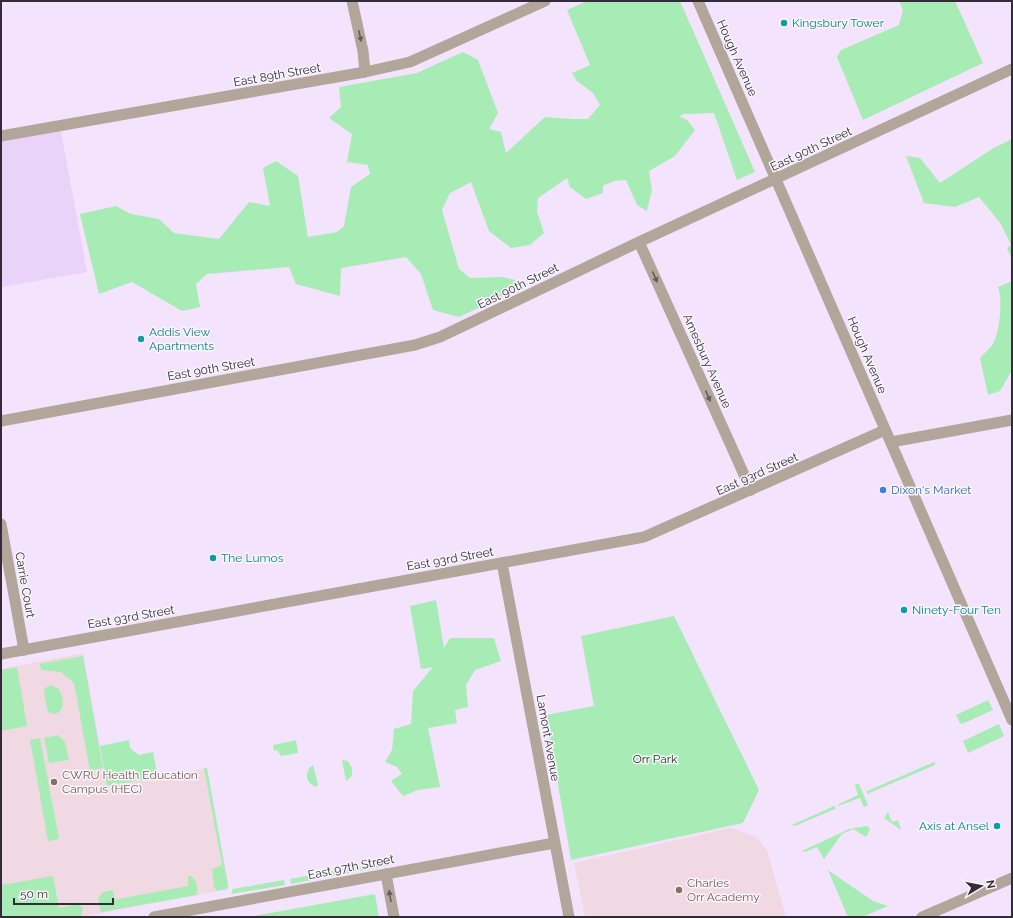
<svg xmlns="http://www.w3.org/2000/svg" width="1013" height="918" viewBox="0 0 1013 918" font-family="Raleway,sans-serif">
<rect width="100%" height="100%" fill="#f3e3fd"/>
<path fill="#ead3f9" d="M60 126 87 272 1 287V136Z"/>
<g fill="#f1d9e3">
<path d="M83 653 107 786 207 768 229 889 80 917H1V669Z"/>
<path d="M731 828 756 837 767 850 786 917H585L574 863Z"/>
</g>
<g fill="#a8ecb5">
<path d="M587 1H680L755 172 737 180 714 113 684 114 679 116 687 120 695 130 675 156 649 171 652 190 647 211 637 205 626 180 614 181 603 186V193L586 199 570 187 567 178 538 198 537 212 544 233 530 245 511 248 489 231 471 182 450 193 442 210 459 269 470 278 503 277 529 284 459 317 433 310 421 274 406 257 341 268 340 296 296 284 289 267 207 274 196 284 200 307 182 311 132 282 99 294 80 214 116 206 131 214 159 219 174 233 219 239 249 202 270 206 263 168 276 161 298 176 308 237 337 232 344 226 351 187 370 174 368 165 347 162 352 134 329 118 341 107 339 87 417 73 463 52 478 60 498 113 489 129 501 132 506 153 545 117 572 119H588L600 105 593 93 577 81 572 73 590 65 567 10Z"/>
<path d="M899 1H955L983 63 863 120 837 57 841 50 899 25 903 10Z"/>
<path d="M1012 139V259L1007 248 1011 245 1001 224 979 197 955 207 924 203 906 156 920 158 940 183 992 149Z"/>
<path d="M1012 281V370L1000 391 988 395 980 358C984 353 990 349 993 344 1000 332 1003 299 998 287Z"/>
<path d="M436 600 444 648 450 638H494L501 661 475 670 466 685 468 707 455 710 457 723 428 728 440 787 418 790 403 796 391 781 402 774 397 767 385 762 392 750 394 729 411 724 413 691 433 667 421 669 410 606Z"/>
<path d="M674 616 759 790 743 823 571 860 546 715 594 706 581 636Z"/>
<path d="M83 656 103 768 90 771 74 683 61 672 42 670 39 664Z"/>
<path d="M17 667 27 726 1 731V670Z"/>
<path d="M51 685 59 689C63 698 66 710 55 714L48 712 44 693 45 688Z"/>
<path d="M988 700 993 710 962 724 960 723 956 715Z"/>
<path d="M999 724 1004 736 968 753 963 741Z"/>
<path d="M58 735 65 742 69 760 49 763 44 738Z"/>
<path d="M40 738 59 839 48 841 30 740Z"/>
<path d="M129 740 130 748 139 755 153 752 158 777 107 786 100 746Z"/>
<path d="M296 740 298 753 281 756 277 750 274 751 273 745Z"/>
<path d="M342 760 348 761 352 768V776L346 781Z"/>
<path d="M934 762H935V765L867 794V791Z"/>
<path d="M313 765 318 785 316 787C305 783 304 771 313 765Z"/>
<path d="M204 768H207L228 885 227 889 217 891 214 887 212 869 222 865Z"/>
<path d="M856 784H859L868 805 864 807 860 798 838 806 839 804 858 795 855 786Z"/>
<path d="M834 806 836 808 835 809 795 826 792 825Z"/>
<path d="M888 812 892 822 898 820 901 830 884 818Z"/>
<path d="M867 826 870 829 866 837 853 829 842 834 824 859 817 847 805 852 802 851 849 829Z"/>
<path d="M389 861 390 865 291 884 290 879Z"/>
<path d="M828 870 873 901 888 906 862 917H848Z"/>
<path d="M53 876 59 908 74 905V903L77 902 83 908 81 916 1 917V885Z"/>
<path d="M188 876H191C197 881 198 887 197 895L101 912 98 898 103 892 113 890 115 900 118 899 188 886Z"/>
<path d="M284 880 285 885 231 894 233 889Z"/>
<path d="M375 894 379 917H249Z"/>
</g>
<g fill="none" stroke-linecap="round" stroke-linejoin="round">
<g stroke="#b2a59a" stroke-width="11">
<path d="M352 1 363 51 365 72"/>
<path d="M1 136 365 72 410 62 545 1"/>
<path d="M639 242 751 490"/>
<path d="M1 421 415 345 440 337 639 242 1012 69"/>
<path d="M891 442 1012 420"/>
<path d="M1 524 24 650"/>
<path d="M502 563 569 917"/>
<path d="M1 654 644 537 885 430"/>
<path d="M386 874 394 917"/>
<path d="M154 917 554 843"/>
<path d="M922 917 1012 878"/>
</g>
<path stroke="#b2a59a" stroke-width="11" d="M698 1 1012 720"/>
</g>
<defs><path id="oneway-solid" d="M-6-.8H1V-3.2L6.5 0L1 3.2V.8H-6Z"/></defs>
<g fill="#665c5f">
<use href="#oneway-solid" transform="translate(360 36) rotate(78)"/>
<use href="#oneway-solid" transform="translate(655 277) rotate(66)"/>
<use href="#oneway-solid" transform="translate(708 396) rotate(66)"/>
<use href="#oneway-solid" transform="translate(390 896) rotate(-100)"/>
</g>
<g fill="#0f9aa8" stroke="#faf6fc" stroke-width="1.5">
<circle cx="784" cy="23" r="4"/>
<circle cx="141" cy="339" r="4"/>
<circle cx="213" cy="558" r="4"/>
<circle cx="904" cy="610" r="4"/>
<circle cx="997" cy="826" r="4"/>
</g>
<circle fill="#3f7fe0" stroke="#faf6fc" stroke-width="1.5" cx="883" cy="490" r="4"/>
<g fill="#8d6e63" stroke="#faf6fc" stroke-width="1.5">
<circle cx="54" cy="782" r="4"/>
<circle cx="679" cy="890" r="4"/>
</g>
<g text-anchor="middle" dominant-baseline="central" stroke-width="3" stroke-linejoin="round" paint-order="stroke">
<g font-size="12" fill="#0d838f" stroke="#faf6fc" text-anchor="start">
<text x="792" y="23">Kingsbury Tower</text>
<text x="149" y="332">Addis View<tspan x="149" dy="14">Apartments</tspan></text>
<text x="221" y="558">The Lumos</text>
<text x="912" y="610">Ninety-Four Ten</text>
<text x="989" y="826" text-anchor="end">Axis at Ansel</text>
</g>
<g font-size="12" fill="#332b38" stroke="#faf6fc">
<text transform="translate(737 58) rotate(66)">Hough Avenue</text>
<text transform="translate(277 75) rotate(-10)">East 89th Street</text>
<text transform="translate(811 149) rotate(-25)">East 90th Street</text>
<text transform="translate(518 286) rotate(-26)">East 90th Street</text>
<text transform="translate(867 355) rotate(67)">Hough Avenue</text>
<text transform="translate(707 361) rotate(66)">Amesbury Avenue</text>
<text transform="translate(211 369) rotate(-10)">East 90th Street</text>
<text transform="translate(757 474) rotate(-24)">East 93rd Street</text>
<text transform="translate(450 559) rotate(-10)">East 93rd Street</text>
<text transform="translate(25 585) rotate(80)">Carrie Court</text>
<text transform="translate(131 617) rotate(-10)">East 93rd Street</text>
<text transform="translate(548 738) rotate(80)">Lamont Avenue</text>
<text transform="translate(351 867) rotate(-11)">East 97th Street</text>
</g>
<g font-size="12" fill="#366cbe" stroke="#faf6fc" text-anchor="start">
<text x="891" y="490">Dixon's Market</text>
</g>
<g font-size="12" fill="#0f3218" stroke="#faf6fc">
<text x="655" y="759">Orr Park</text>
</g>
<g font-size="12" fill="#785e54" stroke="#faf6fc" text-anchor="start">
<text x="62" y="775">CWRU Health Education<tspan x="62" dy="14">Campus (HEC)</tspan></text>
<text x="687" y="883">Charles<tspan x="687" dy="14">Orr Academy</tspan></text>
</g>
</g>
<rect width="1013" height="918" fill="none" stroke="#332b38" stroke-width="4"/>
<g transform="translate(981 886) rotate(80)" stroke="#faf6fc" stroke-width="3" paint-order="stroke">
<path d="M0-3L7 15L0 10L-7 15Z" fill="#332b38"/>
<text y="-6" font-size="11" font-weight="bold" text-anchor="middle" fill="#332b38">N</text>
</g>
<path d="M14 898v6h99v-6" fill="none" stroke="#332b38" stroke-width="2"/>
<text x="20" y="898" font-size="12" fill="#332b38" stroke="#faf6fc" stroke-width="3" paint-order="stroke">50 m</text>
</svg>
